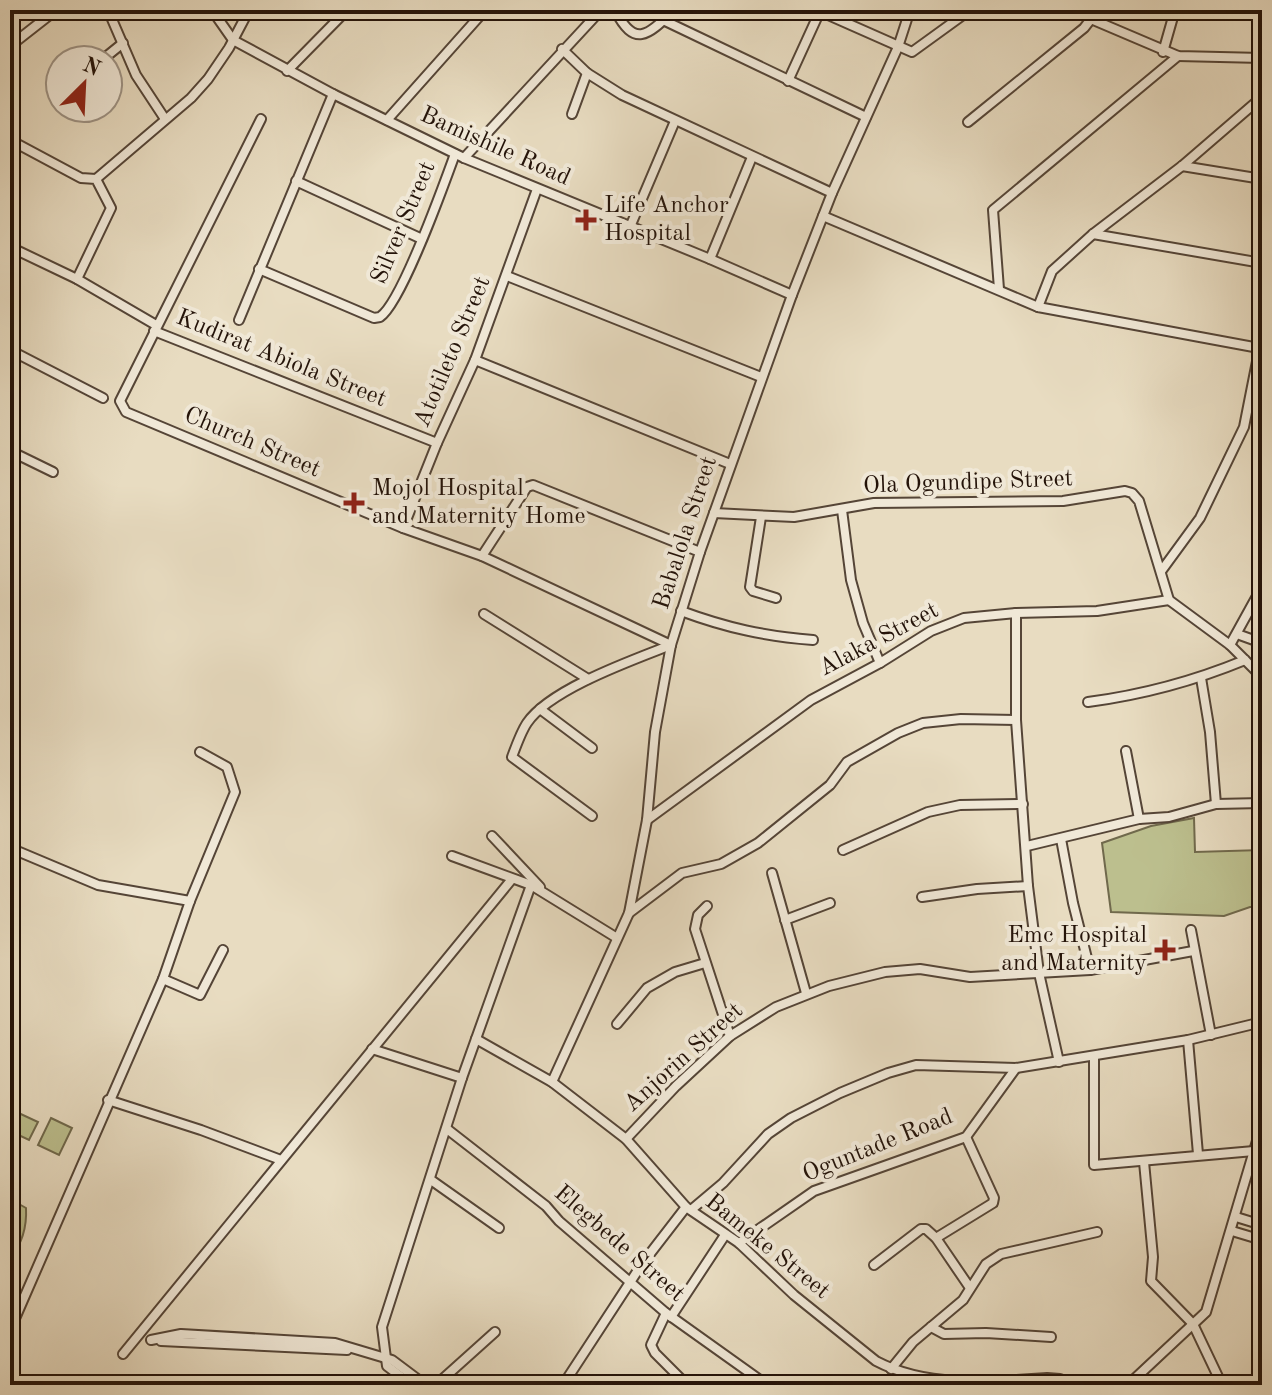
<svg xmlns="http://www.w3.org/2000/svg" width="1272" height="1395" viewBox="0 0 1272 1395" font-family="'Old Standard TT',serif">
<rect width="100%" height="100%" fill="#e8dcc1"/>
<filter id="stains"><feTurbulence type="fractalNoise" baseFrequency=".0025" numOctaves="4"/><feColorMatrix values="0 0 0 0 .2 0 0 0 0 .09 0 0 0 0 .02 0 0 0 .5 -.17"/></filter>
<radialGradient id="worn" r=".72"><stop offset=".6" stop-color="#630" stop-opacity="0"/><stop offset="1" stop-color="#630" stop-opacity=".3"/></radialGradient>
<g fill="#bcbf8e" stroke="#70694c" stroke-width="2">
<path d="M1194 818 1195 852 1262 850V907H1250L1224 916 1111 912 1102 843 1151 826Z"/>
<path d="M10 1109 38 1122 29 1140 10 1131Z"/>
<path d="M51 1118 72 1128 59 1155 38 1145Z"/>
<path d="M10 1199 26 1208C27 1227 22 1244 10 1258Z"/>
</g>
<g fill="none" stroke-linecap="round" stroke-linejoin="round">
<defs>
<g id="minor">
<path d="M108 10 136 75 165 119"/>
<path d="M212 10 233 40 333 94 464 158 710 259 792 295"/>
<path d="M615 10C635 49 648 35 674 10"/>
<path d="M817 10 912 52 970 10"/>
<path d="M1084 10 1091 19 1178 56 1262 58"/>
<path d="M663 20 866 117"/>
<path d="M10 46 56 10"/>
<path d="M562 49 587 73 622 95 832 193"/>
<path d="M1163 52 1175 10"/>
<path d="M102 60 123 43"/>
<path d="M287 71 347 10"/>
<path d="M788 81 820 11"/>
<path d="M572 114 587 73"/>
<path d="M261 119 120 401 126 412 403 528 482 556 671 645"/>
<path d="M387 120 485 10"/>
<path d="M968 122 1084 28 1091 19"/>
<path d="M10 140 81 178 96 179 111 208 77 279"/>
<path d="M464 158 601 10"/>
<path d="M1182 166 1262 179"/>
<path d="M96 179 191 98 208 79 229 48 249 10"/>
<path d="M296 181 422 239"/>
<path d="M823 216 1038 307 1259 348"/>
<path d="M630 227 675 121"/>
<path d="M1093 234 1262 263"/>
<path d="M10 247 77 279 156 325"/>
<path d="M710 259 752 157"/>
<path d="M259 269 374 318 380 317C402 302 444 184 455 154"/>
<path d="M507 276 761 377"/>
<path d="M999 289 993 210 1178 56"/>
<path d="M1038 307 1052 271 1093 234 1182 166 1262 97"/>
<path d="M239 320 333 94"/>
<path d="M154 331 437 443"/>
<path d="M10 350 103 398"/>
<path d="M475 360 730 464"/>
<path d="M10 451 53 472"/>
<path d="M842 510 851 580 863 623 880 663"/>
<path d="M714 513 794 517 874 503 1063 501 1125 491 1132 493 1139 501 1169 600 1230 645 1262 677"/>
<path d="M761 517 750 587 753 591 776 598"/>
<path d="M403 528 437 443 475 360 537 189"/>
<path d="M482 556 527 487 533 485 700 552"/>
<path d="M10 557 13 552"/>
<path d="M1162 570 1200 518 1244 427 1262 336"/>
<path d="M681 611C727 628 764 636 813 640"/>
<path d="M1016 613V720L1028 886 1039 973 1059 1062"/>
<path d="M484 614 588 679"/>
<path d="M1237 634 1262 643"/>
<path d="M1230 645 1262 587"/>
<path d="M1201 678 1210 732 1216 804"/>
<path d="M1088 702C1142 695 1194 681 1245 660"/>
<path d="M540 709 592 748"/>
<path d="M1126 751 1139 819"/>
<path d="M592 816 512 757C516 746 521 732 527 723 550 689 633 660 671 645"/>
<path d="M647 820 811 700 880 663 931 631 964 618 1016 613 1097 611 1169 600"/>
<path d="M492 836 540 887"/>
<path d="M1061 839 1073 903 1090 970"/>
<path d="M1027 846 1139 819 1169 817 1216 804 1262 803"/>
<path d="M10 848 98 885 190 901"/>
<path d="M843 850 928 812 960 805 1023 804"/>
<path d="M452 856 531 885 617 938"/>
<path d="M772 873 806 993"/>
<path d="M922 897 977 889 1028 886"/>
<path d="M707 906 698 915 695 929 730 1036"/>
<path d="M629 913 682 873 721 864 758 843 830 785 847 762 898 733 923 723 961 719 1016 720"/>
<path d="M785 920 830 903"/>
<path d="M1191 930 1211 1035"/>
<path d="M163 979 200 995 223 950"/>
<path d="M617 1024 647 988 675 972 705 963"/>
<path d="M476 1039 552 1082 626 1139 686 1207 739 1243 794 1295 876 1361C927 1388 991 1382 1047 1378L1060 1379 1074 1385"/>
<path d="M1188 1040 1198 1154"/>
<path d="M372 1049 462 1078"/>
<path d="M1094 1056V1165L1254 1151"/>
<path d="M552 1082 629 913 647 820 655 732 671 645 700 552 792 295 832 193 898 47 910 10"/>
<path d="M108 1100 201 1130 281 1160"/>
<path d="M447 1129 546 1206 559 1221 666 1313 767 1385"/>
<path d="M626 1139 676 1086 730 1036 776 1007 829 986 885 972 920 969 970 977 1090 970 1193 951"/>
<path d="M1144 1162 1153 1257 1151 1281 1193 1324 1222 1385"/>
<path d="M431 1180 499 1228"/>
<path d="M691 1210 723 1183 768 1134 791 1118 840 1093 888 1073 916 1065 1016 1068 1188 1040 1262 1022"/>
<path d="M1236 1217 1262 1225"/>
<path d="M1232 1231 1262 1240"/>
<path d="M936 1238 993 1203 994 1198 966 1137"/>
<path d="M739 1243 814 1191 966 1137 1016 1068"/>
<path d="M874 1265 921 1229H926L936 1238 970 1288"/>
<path d="M666 1313 651 1345 655 1353 687 1385"/>
<path d="M671 1317 725 1235"/>
<path d="M931 1327 944 1334 986 1333 1051 1337"/>
<path d="M10 1330 163 979 190 901 235 792 227 767 200 752"/>
<path d="M151 1340 181 1334 335 1343 392 1360 420 1381 421 1385"/>
<path d="M161 1341 347 1350"/>
<path d="M123 1354 512 879"/>
<path d="M891 1369 913 1342 963 1300 986 1264 1001 1254 1097 1232"/>
<path d="M412 1385 387 1366 382 1327 462 1078 531 885"/>
<path d="M436 1385 495 1332"/>
<path d="M563 1385 642 1264 686 1207"/>
<path d="M1128 1385 1206 1312 1262 1124"/>
</g>
</defs>
<use href="#minor" stroke="#554537" stroke-width="12"/>
<use href="#minor" stroke="#f0e8d7" stroke-width="8"/>
</g>
<g fill="#8f2418" stroke="#f0e8d7" stroke-width="3">
<path d="M582 208h8v8h8v8h-8v8h-8v-8h-8v-8h8z"/>
<path d="M350 491h8v8h8v8h-8v8h-8v-8h-8v-8h8z"/>
<path d="M1161 938h8v8h8v8h-8v8h-8v-8h-8v-8h8z"/>
</g>
<g text-anchor="middle" dominant-baseline="central" stroke-width="8" stroke-linejoin="round" paint-order="stroke">
<g font-size="24" fill="#241309" stroke="#f0e8d7">
<text transform="translate(495 147) rotate(24)">Bamishile Road</text>
<text transform="translate(404 223) rotate(-67)">Silver Street</text>
<text transform="translate(453 352) rotate(-67)">Atotileto Street</text>
<text transform="translate(281 359) rotate(22)">Kudirat Abiola Street</text>
<text transform="translate(252 443) rotate(23)">Church Street</text>
<text transform="translate(968 483) rotate(-2)">Ola Ogundipe Street</text>
<text transform="translate(686 533) rotate(-72)">Babalola Street</text>
<text transform="translate(879 640) rotate(-28)">Alaka Street</text>
<text transform="translate(684 1058) rotate(-42)">Anjorin Street</text>
<text transform="translate(878 1146) rotate(-22)">Oguntade Road</text>
<text transform="translate(619 1244) rotate(41)">Elegbede Street</text>
<text transform="translate(767 1247) rotate(39)">Bameke Street</text>
</g>
<g font-size="24" fill="#241309" stroke="#f0e8d7" text-anchor="start">
<text x="604" y="206">Life Anchor<tspan x="604" dy="28">Hospital</tspan></text>
<text x="372" y="489">Mojol Hospital<tspan x="372" dy="28">and Maternity Home</tspan></text>
<text x="1147" y="936" text-anchor="end">Emc Hospital<tspan x="1147" dy="28">and Maternity</tspan></text>
</g>
</g>
<rect width="1272" height="1395" fill="none" stroke="#e8dcc1" stroke-width="40"/>
<rect x="12" y="12" width="1248" height="1371" fill="none" stroke="#241309" stroke-width="4"/>
<rect x="20" y="20" width="1232" height="1355" fill="none" stroke="#241309" stroke-width="2"/>
<g transform="translate(84 84) rotate(24)"><circle r="38" fill="#f0e8d7" stroke="#9e9385" stroke-width="2"/>
<path d="M0-6L14 30L0 20L-14 30Z" fill="#8f2418"/>
<text y="-12" font-size="22" font-weight="bold" text-anchor="middle" fill="#241309">N</text>
</g>
<rect width="100%" height="100%" filter="url(#stains)"/>
<rect width="100%" height="100%" fill="url(#worn)"/>
</svg>
